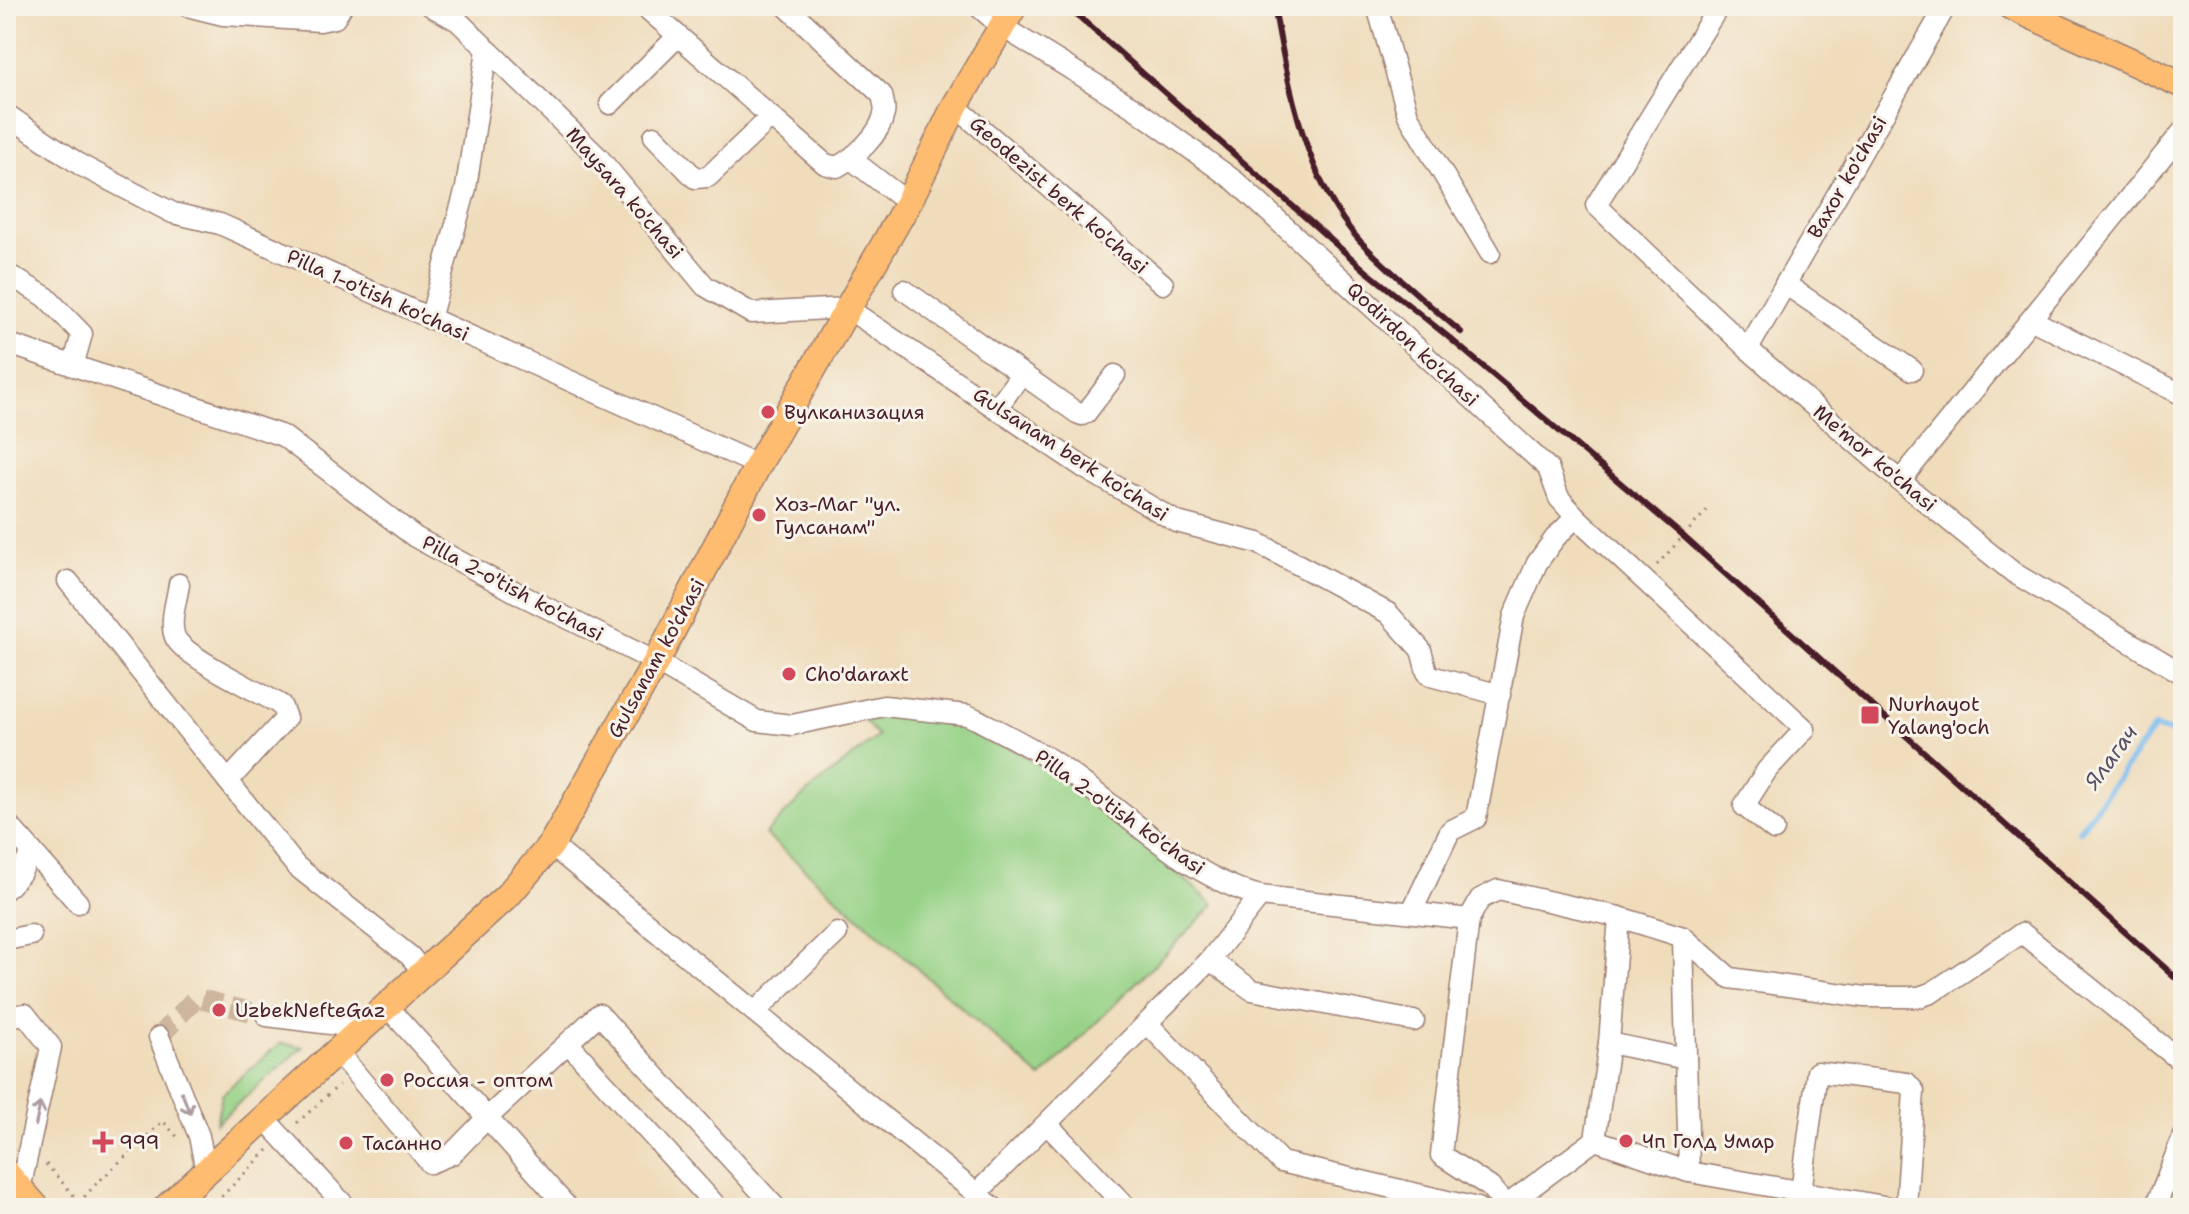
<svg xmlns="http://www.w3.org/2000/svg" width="2189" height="1214" viewBox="0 0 2189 1214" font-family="'Shantell Sans',sans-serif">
<rect width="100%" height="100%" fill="#f7f3e8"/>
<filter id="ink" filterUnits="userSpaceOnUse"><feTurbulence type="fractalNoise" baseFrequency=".0125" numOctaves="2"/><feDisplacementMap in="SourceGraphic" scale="16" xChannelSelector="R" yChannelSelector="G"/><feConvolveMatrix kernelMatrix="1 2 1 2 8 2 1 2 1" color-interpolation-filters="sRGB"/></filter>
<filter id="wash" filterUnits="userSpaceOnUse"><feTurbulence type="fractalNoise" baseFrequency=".006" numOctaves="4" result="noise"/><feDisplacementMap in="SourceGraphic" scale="32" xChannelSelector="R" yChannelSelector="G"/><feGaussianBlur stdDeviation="1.8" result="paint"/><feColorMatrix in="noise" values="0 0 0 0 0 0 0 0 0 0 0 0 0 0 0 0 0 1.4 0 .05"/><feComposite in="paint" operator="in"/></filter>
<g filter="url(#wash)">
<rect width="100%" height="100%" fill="#efdcbb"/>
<g fill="#97d287" stroke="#707859" stroke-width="2">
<path d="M905 712 967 723 1080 787 1214 905 1041 1078 765 834 802 797 878 736 864 721Z"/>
<path d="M280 1043 303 1047 216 1123 222 1094Z"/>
</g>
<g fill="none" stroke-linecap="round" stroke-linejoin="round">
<path stroke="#7abdf0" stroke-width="6" d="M2079 831 2154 728 2183 734"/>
</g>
</g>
<g filter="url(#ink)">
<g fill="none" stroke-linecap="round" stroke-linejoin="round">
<path stroke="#ceb69e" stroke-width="20" stroke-dasharray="20 10" stroke-linecap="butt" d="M159 1037 196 998 267 1016"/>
<defs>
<g id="minor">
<path d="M187 6 223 15 320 21 335 18 342 6"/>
<path d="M431 6 458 21 599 158 705 286 751 313 847 308 1083 467 1177 522 1258 543 1388 613 1421 650 1427 672 1431 676 1500 695"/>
<path d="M644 6 825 164 837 167C855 157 880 135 884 114 886 108 883 101 882 95L786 6"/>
<path d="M978 6 1001 26 1134 108 1235 181 1548 468 1559 498 1576 517 1805 729 1767 770 1744 806 1774 830"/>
<path d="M1377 6 1408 115 1490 253"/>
<path d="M1719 6 1596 205 1748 349 1900 481 2014 573 2183 674"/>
<path d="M610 104 678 36"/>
<path d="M955 106 1163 284"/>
<path d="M6 114 82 166 173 213 220 224 758 465"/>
<path d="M654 136 695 178 708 177 771 117"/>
<path d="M851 159 908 203"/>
<path d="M6 273 46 297 82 334 73 366"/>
<path d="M1785 284 1912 370"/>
<path d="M904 290 1077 413 1082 415 1086 413 1115 375"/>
<path d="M430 319 466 188 487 50"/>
<path d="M2032 320 2183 395"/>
<path d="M6 343 283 436 415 537 521 595 656 662 757 721 792 725 884 706 967 715 976 719C1001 732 1027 745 1051 760 1120 805 1180 874 1260 896L1469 919 1480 899 1498 890 1619 917 1683 937 1730 978 1865 997H1919L1931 993 2022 933 2182 1062 2183 1067"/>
<path d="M1748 349 1946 6"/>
<path d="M997 408 1021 374"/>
<path d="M1900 481 2183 131"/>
<path d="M68 581 296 866 410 956 423 972"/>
<path d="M179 584C177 600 168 624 176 639 187 658 259 692 281 705L286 718 228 781"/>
<path d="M6 822 78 903"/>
<path d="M551 845 994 1208"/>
<path d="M6 889 20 874 32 851"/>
<path d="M1412 911 1450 831 1476 818 1514 616 1537 563 1555 538 1576 517"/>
<path d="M1469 919 1441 1155 1490 1187 1506 1206"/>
<path d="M1683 937 1689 1172"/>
<path d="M6 940 31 935"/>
<path d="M1210 960 1252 990 1414 1021"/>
<path d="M386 1005 568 1208"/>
<path d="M755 1012 837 933"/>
<path d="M267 1016 362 1028"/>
<path d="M6 1017 25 1014 51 1047 20 1189"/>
<path d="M1148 1024 1281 1162 1477 1208"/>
<path d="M159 1037 199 1136 206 1171"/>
<path d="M568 1043 718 1208"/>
<path d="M1609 1043 1619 917"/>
<path d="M337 1051 430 1163 452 1154 487 1118 599 1014 776 1208"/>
<path d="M264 1118 347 1208"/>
<path d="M1047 1124 1127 1208"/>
<path d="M1595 1140 1689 1172 1895 1208"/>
<path d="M1801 1192 1817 1072 1907 1083 1914 1091 1906 1208"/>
<path d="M977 1193 1210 960 1260 896"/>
<path d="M1503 1208 1595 1140 1609 1043 1686 1059"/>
<path d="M2155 1208 2183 1136"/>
</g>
<g id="major">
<path d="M2010 6 2183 85"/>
<path d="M6 1173 37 1208"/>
<path d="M166 1208 508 895 551 845 656 662 758 465 908 203 955 106 1014 6"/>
</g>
</defs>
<use href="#minor" stroke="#9c7e73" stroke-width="23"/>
<use href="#major" stroke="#9c7e73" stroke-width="29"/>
<g stroke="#9c7e73" stroke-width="3" stroke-dasharray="2 6" stroke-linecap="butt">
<path d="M1657 565 1708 509"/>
<path d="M6 1120 14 1129"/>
<path d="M297 1123 339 1085"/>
<path d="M46 1164 85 1208"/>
<path d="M79 1203 95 1185 163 1121 179 1139"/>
<path d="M210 1208 268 1150"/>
</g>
<use href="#minor" stroke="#fff" stroke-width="20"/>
<use href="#major" stroke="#fdbc70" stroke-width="26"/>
<g stroke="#4a1f2b" stroke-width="6">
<path d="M1067 6 1366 271 1446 335 1683 536 2183 984"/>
<path d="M1274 6C1288 83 1305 181 1360 241 1391 273 1427 303 1461 332"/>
</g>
</g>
<defs><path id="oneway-shaft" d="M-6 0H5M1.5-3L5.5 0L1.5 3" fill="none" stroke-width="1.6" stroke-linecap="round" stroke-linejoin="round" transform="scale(2)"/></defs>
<g stroke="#ae9aa0">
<use href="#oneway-shaft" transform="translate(186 1103) rotate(68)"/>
<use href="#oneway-shaft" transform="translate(38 1114) rotate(-78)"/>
</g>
</g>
<g fill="#d1495b" stroke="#f7f3e8" stroke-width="3">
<circle cx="768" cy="412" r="8"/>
<circle cx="759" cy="515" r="8"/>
<circle cx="789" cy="674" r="8"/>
<rect x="1860" y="705" width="20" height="20" rx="4"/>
<circle cx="219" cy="1010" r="8"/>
<circle cx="387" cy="1080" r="8"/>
<circle cx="1626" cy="1141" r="8"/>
<path d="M99 1130h8v8h8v8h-8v8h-8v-8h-8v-8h8z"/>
<circle cx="346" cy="1143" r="8"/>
</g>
<g text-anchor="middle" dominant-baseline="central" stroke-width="6" stroke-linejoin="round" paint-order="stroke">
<g font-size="20" fill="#4a1f2b" stroke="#f7f3e8">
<text transform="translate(1847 177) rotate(-60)">Baxor ko'chasi</text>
<text transform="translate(625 193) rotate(49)">Maysara ko'chasi</text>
<text transform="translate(1059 195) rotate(41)">Geodezist berk ko'chasi</text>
<text transform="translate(378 295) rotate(24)">Pilla 1-o'tish ko'chasi</text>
<text transform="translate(1413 344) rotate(43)">Qodirdon ko'chasi</text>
<text transform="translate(1071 454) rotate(33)">Gulsanam berk ko'chasi</text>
<text transform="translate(1875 458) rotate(40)">Me'mor ko'chasi</text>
<text transform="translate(513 588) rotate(28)">Pilla 2-o'tish ko'chasi</text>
<text transform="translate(656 658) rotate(-61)">Gulsanam ko'chasi</text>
<text transform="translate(1120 812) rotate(35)">Pilla 2-o'tish ko'chasi</text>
</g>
<g font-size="20" fill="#4a1f2b" stroke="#f7f3e8" text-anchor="start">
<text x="784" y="412">Вулканизация</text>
<text x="775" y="504">Хоз-Маг "ул.<tspan x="775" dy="23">Гулсанам"</tspan></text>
<text x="805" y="674">Cho'daraxt</text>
<text x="1888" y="704">Nurhayot<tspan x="1888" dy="23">Yalang'och</tspan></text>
<text x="235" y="1010">UzbekNefteGaz</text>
<text x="403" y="1080">Россия - оптом</text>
<text x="1642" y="1141">Чп Голд Умар</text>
<text x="119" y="1142">999</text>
<text x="362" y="1143">Тасанно</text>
</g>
<g font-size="22" font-style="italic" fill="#584e66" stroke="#f7f3e8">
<text transform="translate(2111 757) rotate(-54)">Ялагач</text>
</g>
</g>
<rect width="2189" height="1214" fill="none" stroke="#f7f3e8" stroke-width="32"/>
</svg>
